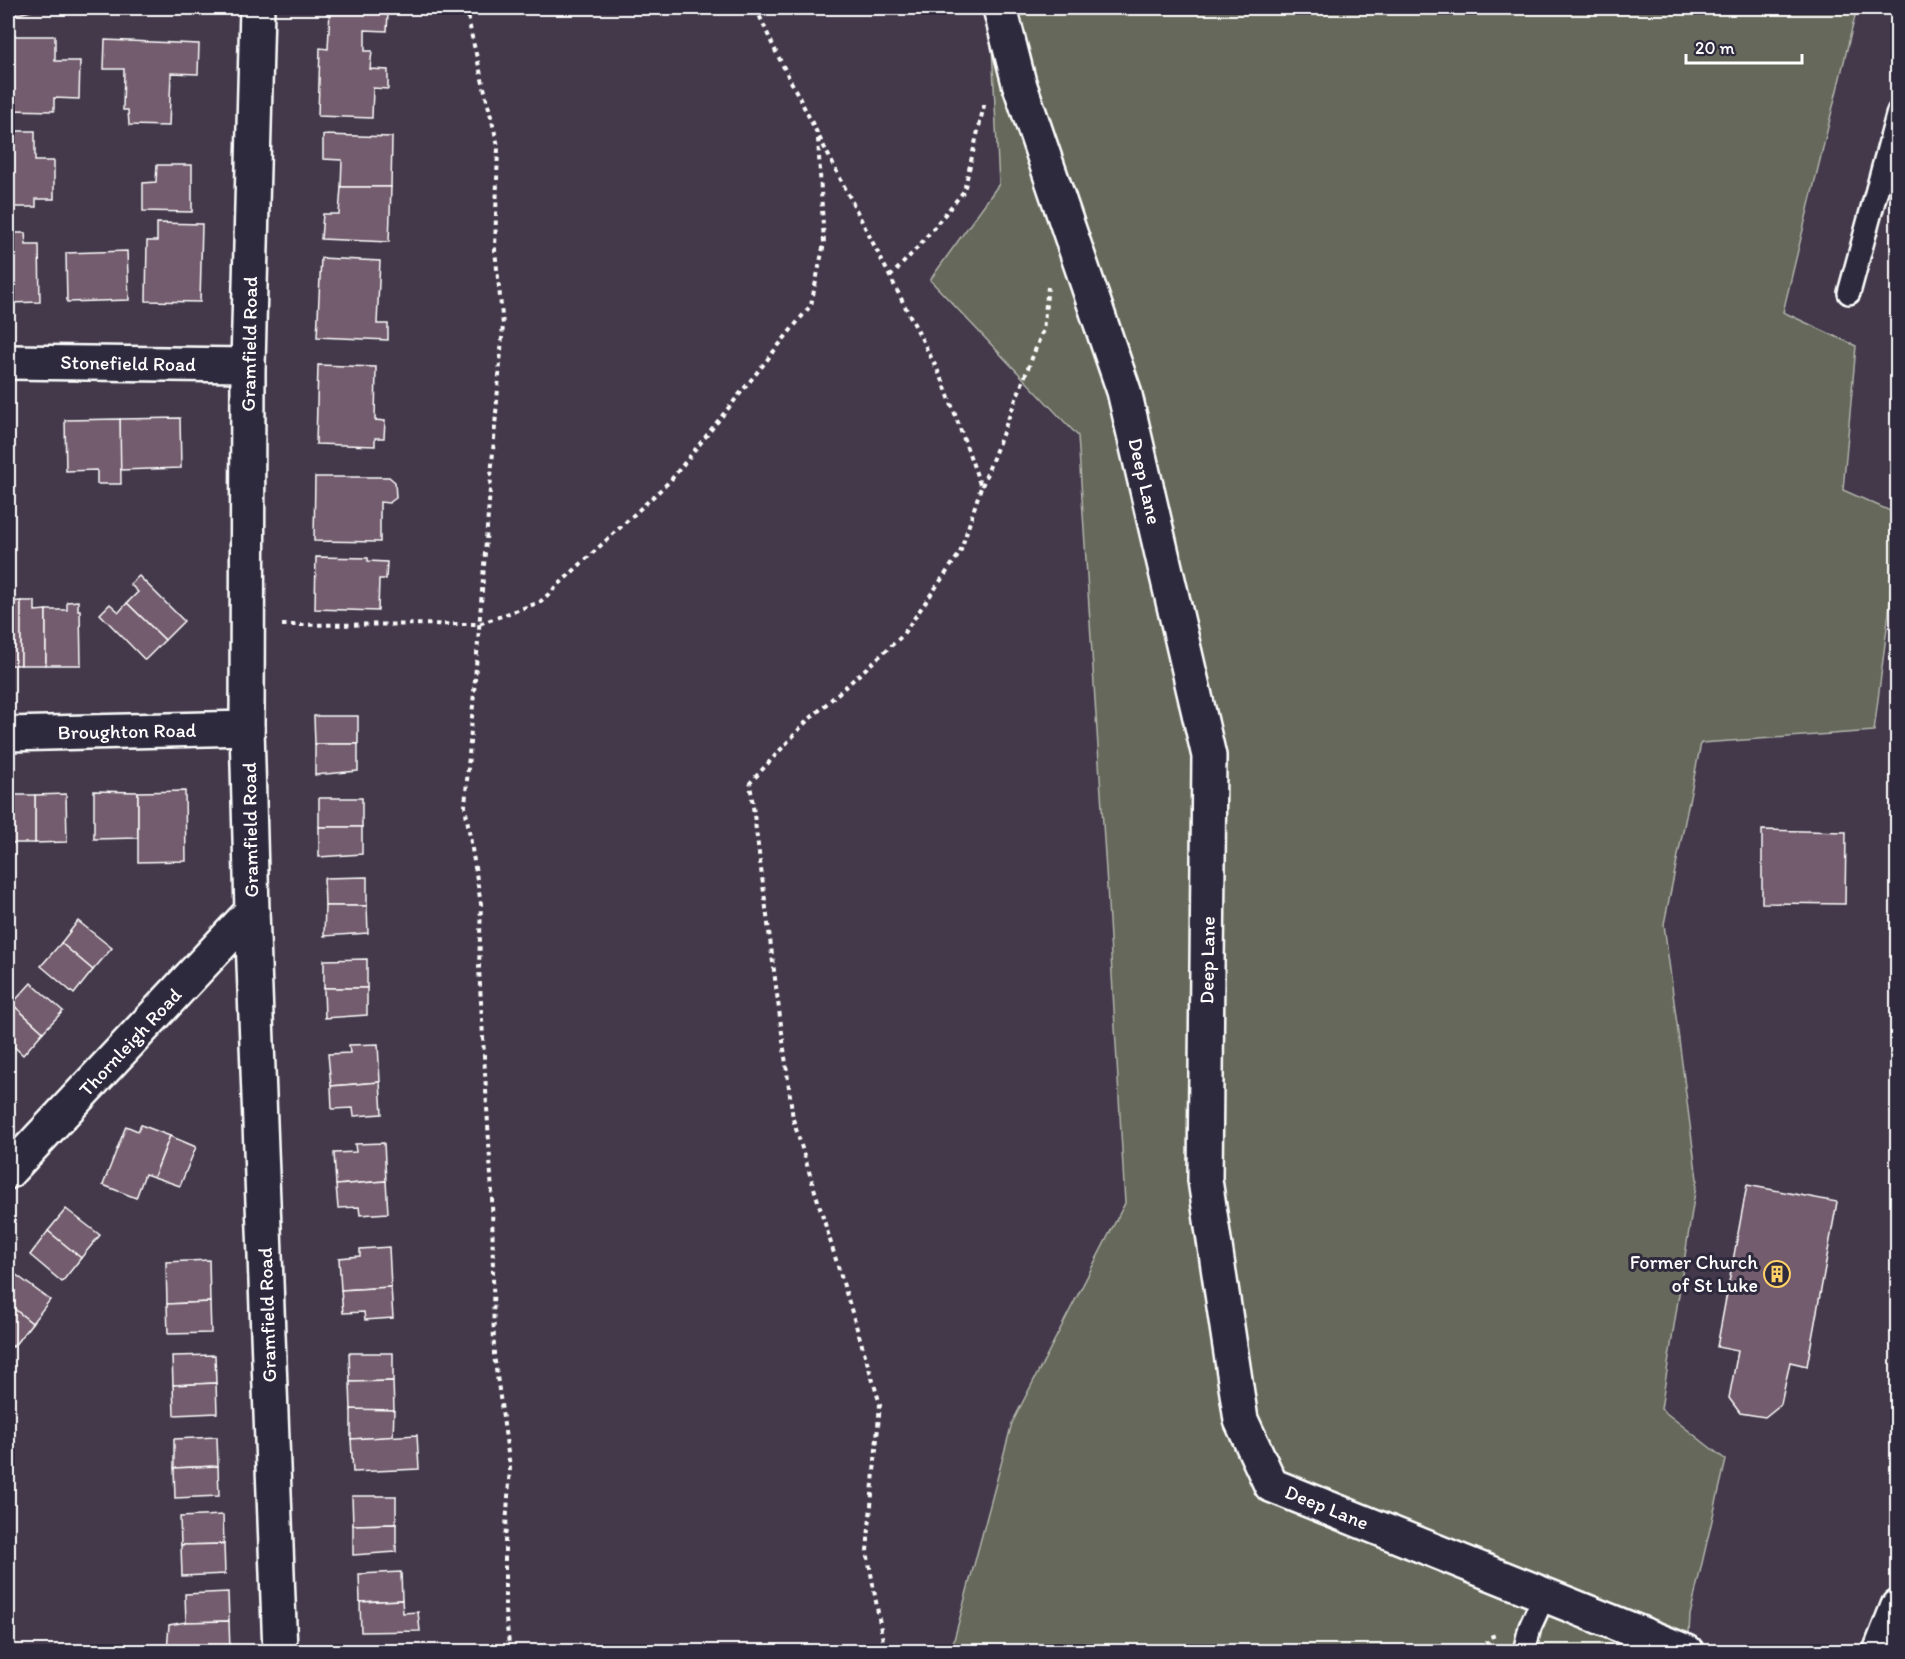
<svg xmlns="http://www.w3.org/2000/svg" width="1905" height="1659" viewBox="0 0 1905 1659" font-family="Itim,sans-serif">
<rect width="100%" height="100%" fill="#43394b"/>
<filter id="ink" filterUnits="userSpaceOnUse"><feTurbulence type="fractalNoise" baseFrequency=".0167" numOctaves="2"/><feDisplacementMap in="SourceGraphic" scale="12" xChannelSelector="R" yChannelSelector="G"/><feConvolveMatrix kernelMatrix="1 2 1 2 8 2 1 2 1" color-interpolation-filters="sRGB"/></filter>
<g filter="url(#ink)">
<path fill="#65685a" stroke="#b2b4ac" stroke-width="1.5" d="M990 8H1857L1783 312 1856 346 1843 490 1897 514V548L1874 731 1701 743 1664 924 1697 1179 1661 1409 1726 1460 1690 1615 1688 1651H951L1012 1423 1125 1203 1107 886 1078 436 930 280 999 184Z"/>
<g fill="#735b6d" stroke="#fff" stroke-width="1.5">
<path d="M8 8H43L10 16Z"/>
<path d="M330 11 388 13 387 31 365 30V51H372L370 69 388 70V89L373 88 372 118 318 116 320 48 328 49Z"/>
<path d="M8 36H55V61H80L79 99 54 98V111L8 110Z"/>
<path d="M105 40 199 44 198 74 171 73 169 126 129 125 128 110H123L124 69H104Z"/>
<path d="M8 131H35V161H54V199H36V207H12V200H8Z"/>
<path d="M323 135 392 137 391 187H341L342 160 323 159Z"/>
<path d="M157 165H192V212L143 211V183L156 182Z"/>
<path d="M341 187H391L389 242 321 239 323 214H339Z"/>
<path d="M157 223 202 224 200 302 146 301 147 241H157Z"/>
<path d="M8 233H25L26 245H39L40 302 8 303Z"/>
<path d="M127 251 129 300 67 302 66 253Z"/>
<path d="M321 258 380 261 377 324H388V340L317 337Z"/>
<path d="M318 365 376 367 375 420 385 421 384 438H375V446L316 444Z"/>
<path d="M180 418 181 468 120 470V419Z"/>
<path d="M120 419 121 484H97V470L66 471 65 420Z"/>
<path d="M315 477H389L395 482 396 498 389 503 380 502V542L314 541Z"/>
<path d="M316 557 368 558V561L387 562 386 579H379L378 611 315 609Z"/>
<path d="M139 576 184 621 165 640 127 603 138 592 130 584Z"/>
<path d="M21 601V665H8V602Z"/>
<path d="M21 601H35V611L46 610V665H21Z"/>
<path d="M78 601V610H80L81 665H46V610H67V602Z"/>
<path d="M127 603 165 640 145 660 100 614 110 604 119 612Z"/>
<path d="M314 716H358V744H315Z"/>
<path d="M315 744H358V771L315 775Z"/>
<path d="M94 791 138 792V838L94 839Z"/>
<path d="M185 791 186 861 138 862V792Z"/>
<path d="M66 794 67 842 35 843V795Z"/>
<rect x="8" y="795" width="27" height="48"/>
<rect x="319" y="798" width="43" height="29"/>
<path d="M319 827H362V854L319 857Z"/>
<path d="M1762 830 1846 832 1845 904 1762 903Z"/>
<path d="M367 877V906H325L324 878Z"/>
<path d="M325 906H367L368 933 324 936Z"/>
<path d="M78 921 112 948 93 970 61 943Z"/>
<path d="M61 943 93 970 74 994 41 966Z"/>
<path d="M367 959V988H324V960Z"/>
<path d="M31 983 63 1011 43 1032 12 1004Z"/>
<path d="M324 988H367V1015L325 1018Z"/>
<path d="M12 1004 43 1032 23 1055 8 1041V1009Z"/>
<path d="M378 1044 380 1082 331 1086 328 1054 350 1053 349 1045Z"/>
<path d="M380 1082 382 1114 354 1116 353 1108 332 1109 331 1086Z"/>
<path d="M141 1125 170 1136 154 1177 145 1174 136 1198 103 1185 126 1126 138 1131Z"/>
<path d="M170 1136 196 1147 180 1186 154 1177Z"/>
<path d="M384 1143 386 1181 336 1185 334 1153 356 1152 355 1144Z"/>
<path d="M386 1181 388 1213 360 1215 359 1207 338 1208 336 1185Z"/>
<path d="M1747 1185 1837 1202 1807 1366 1790 1362 1781 1404 1765 1417 1740 1413 1729 1398 1738 1351 1717 1347Z"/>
<path d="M66 1209 100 1235 81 1258 48 1231Z"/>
<path d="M48 1231 81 1258 62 1282 30 1255Z"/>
<path d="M389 1247 391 1287 341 1290 339 1258 360 1256V1249Z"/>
<path d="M209 1260 210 1302 167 1304 166 1262Z"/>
<path d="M15 1274 50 1300 32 1323 8 1304V1284Z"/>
<path d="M391 1287 393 1318 365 1320 364 1312 343 1313 341 1290Z"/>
<path d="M210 1302 211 1333 168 1334 167 1304Z"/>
<path d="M8 1304 32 1323 13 1347 8 1342Z"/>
<path d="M349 1353H393V1381L350 1382Z"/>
<path d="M215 1355 216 1383 173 1385 172 1356Z"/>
<path d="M393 1381 394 1410 351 1411 350 1382Z"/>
<path d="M216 1383 217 1413 174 1415 173 1385Z"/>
<path d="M351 1409 394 1410 393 1437 351 1439Z"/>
<path d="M417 1435 419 1469 353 1472 351 1439Z"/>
<path d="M217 1437 218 1466 174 1468V1439Z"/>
<path d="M218 1466 219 1496 175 1498 174 1468Z"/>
<path d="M352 1496H396V1524L353 1525Z"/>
<path d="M223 1515 224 1544 181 1545 180 1517Z"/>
<path d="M396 1524V1552L353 1555V1525Z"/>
<path d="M224 1544 225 1574 182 1576 181 1545Z"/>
<path d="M401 1572 402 1600 360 1602 359 1574Z"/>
<path d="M228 1592 229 1621 186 1622 185 1594Z"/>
<path d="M402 1600 403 1613 418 1612 420 1631 361 1632 360 1602Z"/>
<path d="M229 1621 230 1651H167L169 1625 186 1622Z"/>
</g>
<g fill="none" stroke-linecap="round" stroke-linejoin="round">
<defs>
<g id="lane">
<path d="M1849 293 1898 112"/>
<path d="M1524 1652 1530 1627 1545 1594"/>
</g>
<g id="street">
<path d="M257 8 248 365 247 728 252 911 280 1652"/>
<path d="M1000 8 1019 83 1124 391 1209 756 1205 1180 1241 1420 1271 1485 1687 1652"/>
<path d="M8 362 248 365"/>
<path d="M8 734 247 728"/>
<path d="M8 1172 252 911"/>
</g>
<path id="primary" d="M1880 1652 1898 1606"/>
</defs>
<use href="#lane" stroke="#fff" stroke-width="26"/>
<use href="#street" stroke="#fff" stroke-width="38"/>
<use href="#primary" stroke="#fff" stroke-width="38"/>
<g stroke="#fff" stroke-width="4" stroke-dasharray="4.5 4.5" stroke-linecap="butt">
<path d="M467 8 471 33 498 146 495 250 503 325 465 806 481 904 479 968 492 1194 494 1355 510 1467 505 1542V1611L510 1652"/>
<path d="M756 8 774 48 943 381 981 487 960 553 901 637 805 723 750 783 793 1119 880 1404 867 1551 885 1652"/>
<path d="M890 277 918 247 964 191 985 101"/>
<path d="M982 486 1043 330 1048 287"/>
<path d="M282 625 479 624 540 602 670 481 811 305 824 243 818 139"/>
<path d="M1481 1652 1490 1637 1496 1635"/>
</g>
<use href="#lane" stroke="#2f2a3d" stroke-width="21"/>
<use href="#street" stroke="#2f2a3d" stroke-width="33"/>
<use href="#primary" stroke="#2f2a3d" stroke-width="33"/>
</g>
</g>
<defs>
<symbol id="building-ring" viewBox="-11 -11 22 22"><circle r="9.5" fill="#2f2a3d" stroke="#ffd166" stroke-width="1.5"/><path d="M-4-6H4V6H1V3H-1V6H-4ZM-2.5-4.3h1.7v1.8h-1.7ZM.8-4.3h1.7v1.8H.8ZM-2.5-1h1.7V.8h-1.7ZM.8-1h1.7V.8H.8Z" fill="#ffd166"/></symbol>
</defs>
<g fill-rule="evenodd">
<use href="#building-ring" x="1762" y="1259" width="30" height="30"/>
</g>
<g text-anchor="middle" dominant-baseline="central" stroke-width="6" stroke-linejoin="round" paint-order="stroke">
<g font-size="20" fill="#fff" stroke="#2f2a3d">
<text transform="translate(249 344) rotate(-89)">Gramfield Road</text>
<text transform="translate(128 363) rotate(1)">Stonefield Road</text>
<text transform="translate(1145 481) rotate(77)">Deep Lane</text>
<text transform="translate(127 731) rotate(-1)">Broughton Road</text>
<text transform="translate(250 830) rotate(-91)">Gramfield Road</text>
<text transform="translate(1207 960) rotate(-89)">Deep Lane</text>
<text transform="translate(130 1042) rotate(-47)">Thornleigh Road</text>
<text transform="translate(267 1315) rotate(-92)">Gramfield Road</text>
<text transform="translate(1327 1507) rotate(22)">Deep Lane</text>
</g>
<g font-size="20" fill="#fff" stroke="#2f2a3d" text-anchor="end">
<text x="1758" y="1262">Former Church<tspan x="1758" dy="23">of St Luke</tspan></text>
</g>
</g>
<rect width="1905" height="1659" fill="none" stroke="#2f2a3d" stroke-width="30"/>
<rect x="15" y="15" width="1875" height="1629" fill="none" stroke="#fff" stroke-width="2" filter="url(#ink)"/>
<path d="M1686 54v9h116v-9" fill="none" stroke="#ffffff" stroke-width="3"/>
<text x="1695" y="54" font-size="18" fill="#ffffff" stroke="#2f2a3d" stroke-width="4.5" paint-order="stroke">20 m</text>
</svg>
